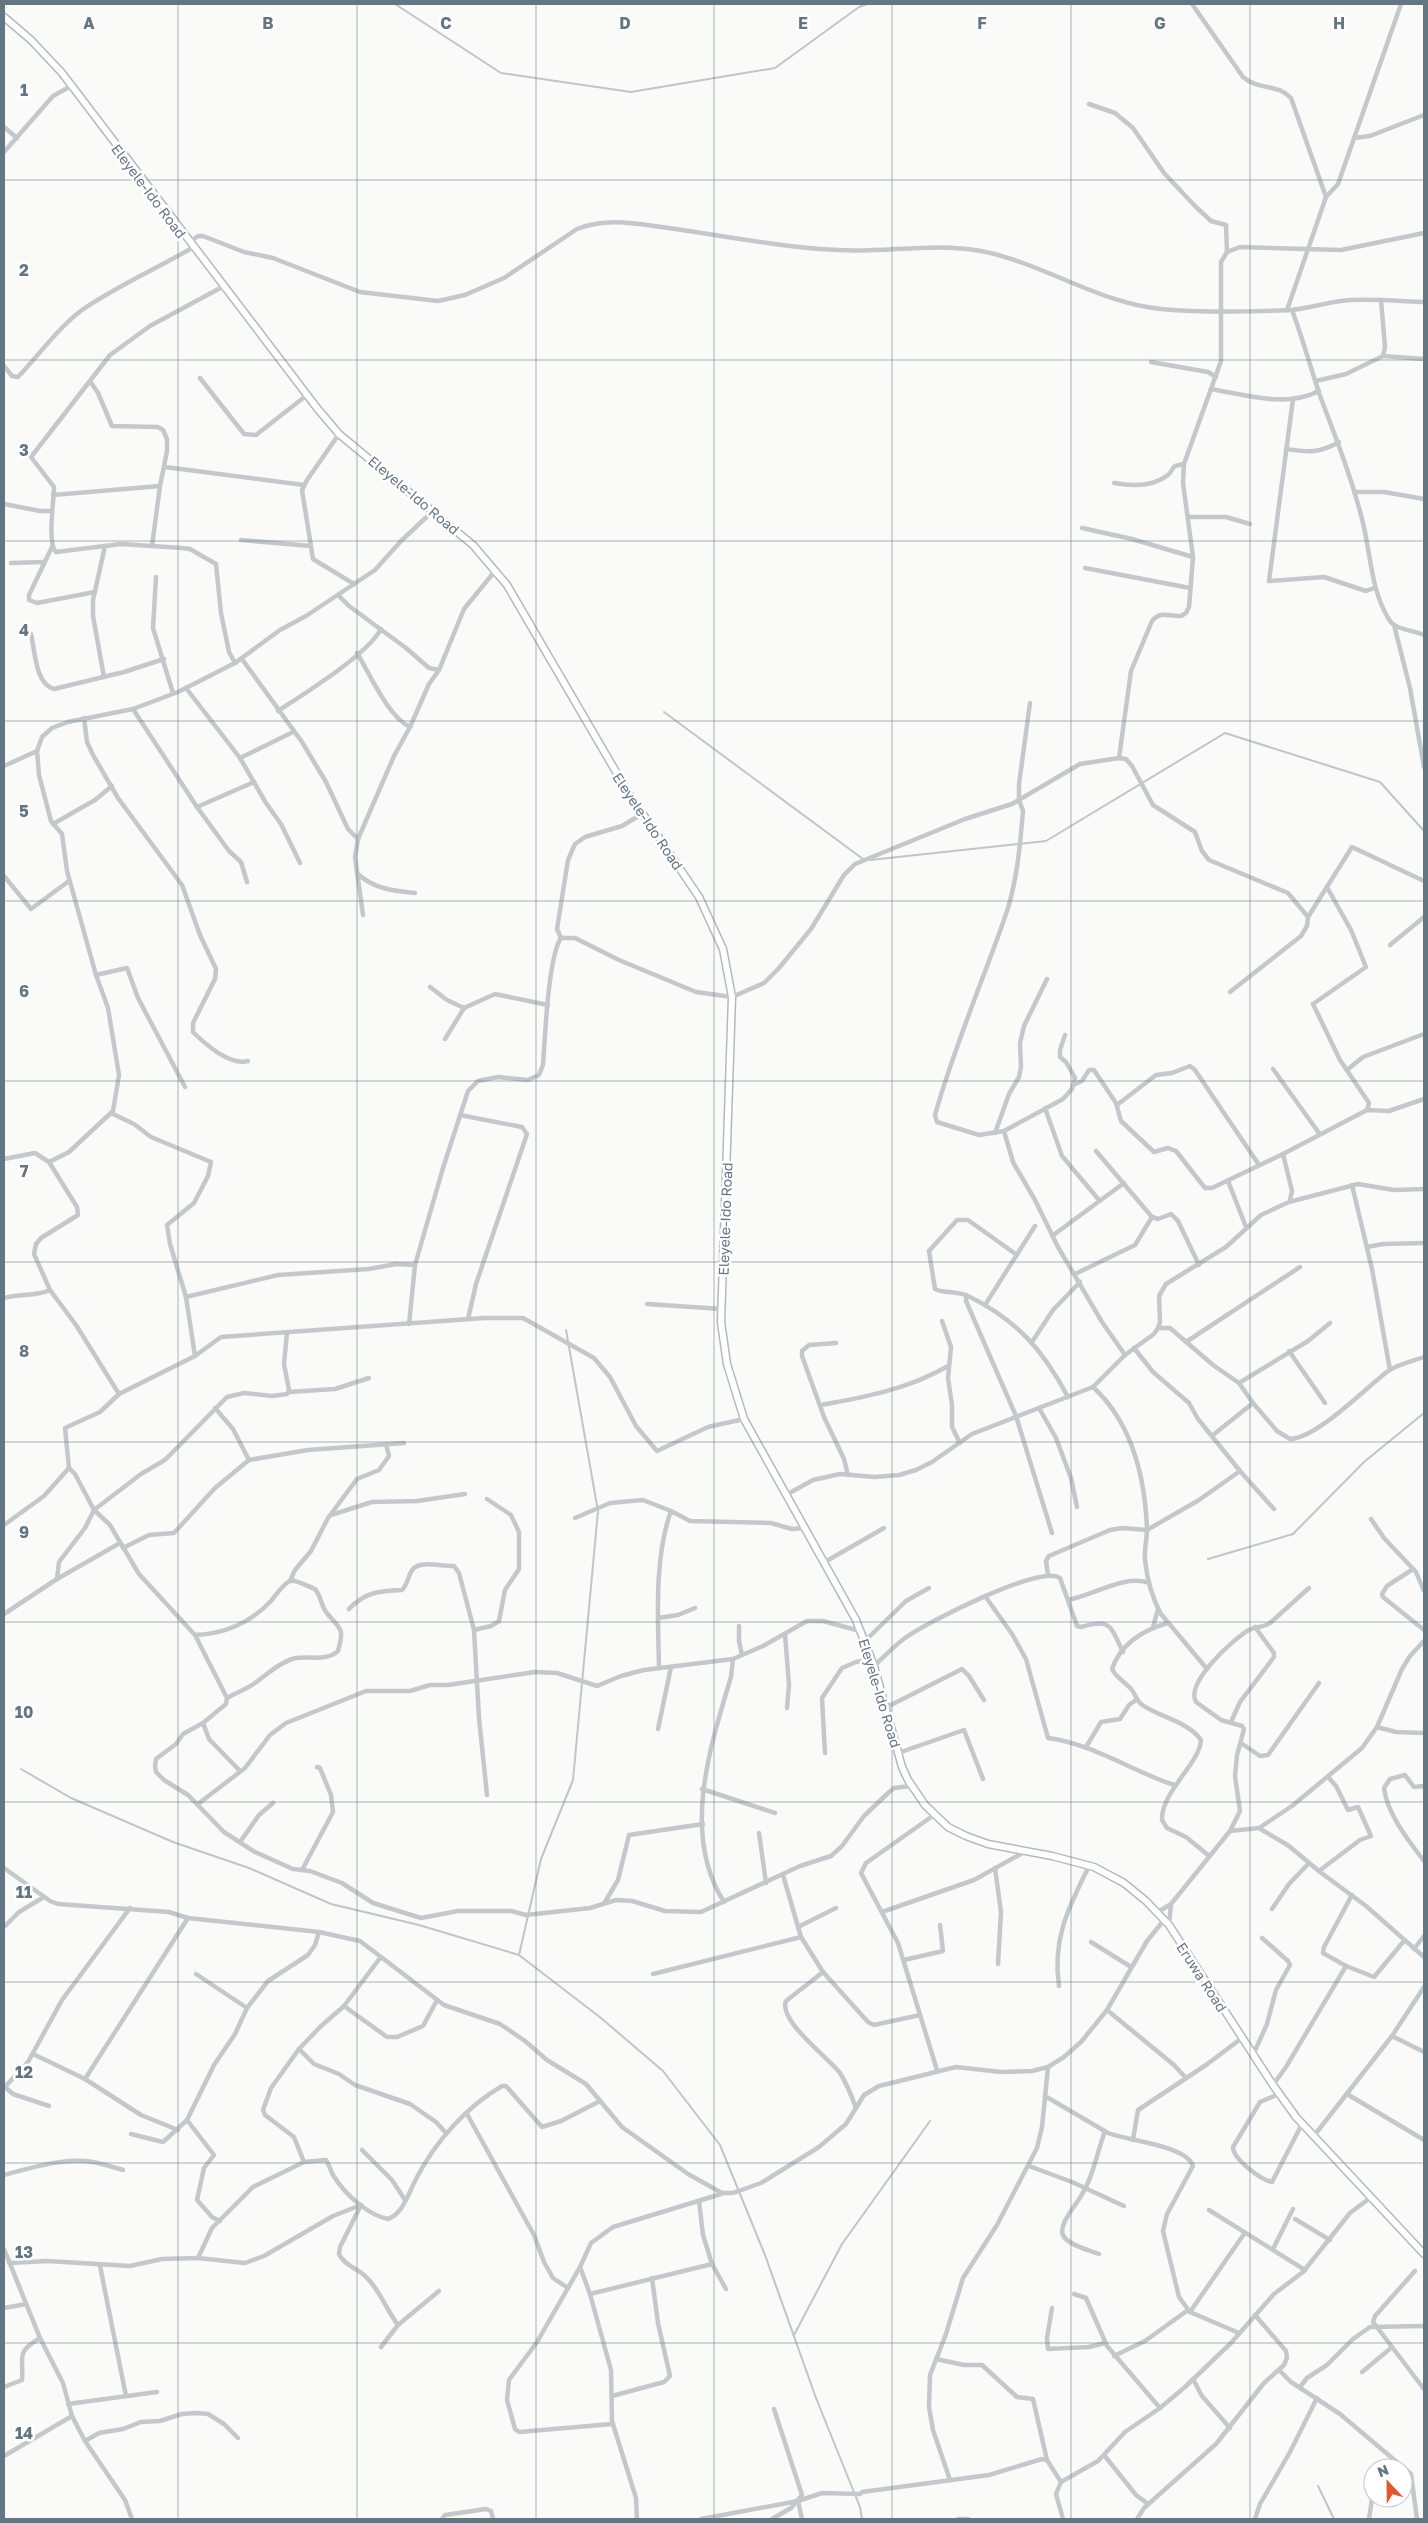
<svg xmlns="http://www.w3.org/2000/svg" width="1428" height="2523" viewBox="0 0 1428 2523" font-family="'Golos Text',sans-serif">
<rect width="100%" height="100%" fill="#fafaf8"/>
<g fill="none" stroke-linecap="round" stroke-linejoin="round">
<g stroke="#bbc7cb" stroke-width="2">
<path d="M395 4 501 73 631 92 775 68 859 7 867 4"/>
<path d="M664 712 863 859"/>
<path d="M870 860 1046 841 1225 733 1380 782 1424 831"/>
<path d="M1208 1559 1293 1534 1364 1462 1424 1413"/>
<path d="M21 1769 71 1798 173 1842 249 1868 331 1904 419 1925 519 1955 601 2018 663 2071 720 2145 765 2255 816 2398 860 2507 862 2519"/>
<path d="M519 1955 541 1859 573 1780 598 1511 566 1330"/>
<path d="M794 2335 842 2244 930 2121"/>
<path d="M1318 2486 1334 2519"/>
</g>
<defs>
<path id="secondary" d="M4 17 31 40 62 73 317 408 339 434 473 545 507 585 626 789 699 897 723 949 732 997 721 1322 727 1364 744 1419 856 1620 874 1666 902 1767 908 1780 925 1805 948 1827 966 1836 988 1844 1052 1856 1094 1867 1124 1883 1146 1901 1169 1925 1273 2085 1296 2117 1424 2254"/>
</defs>
<use href="#secondary" stroke="#b3babf" stroke-width="9"/>
<g stroke="#c3c8cc" stroke-width="4.5">
<path d="M1192 4 1243 77C1259 91 1277 83 1291 98L1326 197"/>
<path d="M1089 104 1115 113 1133 128 1164 173 1194 205 1211 221 1226 225 1227 252"/>
<path d="M4 127 17 138"/>
<path d="M1354 138 1370 136 1424 115"/>
<path d="M4 152 53 96 71 86"/>
<path d="M190 242 198 236H203L244 252 273 258 360 292 438 301 465 295 504 278 577 229C602 219 627 222 654 226 715 234 776 247 838 250 885 253 934 242 981 251 1043 263 1098 303 1161 309 1205 313 1248 312 1291 310 1311 308 1331 301 1351 300 1375 299 1400 301 1424 302"/>
<path d="M224 286 150 326 110 355 31 457 54 487C54 500 47 544 56 552L121 544 182 548 190 549 216 564 221 613 229 652 235 663"/>
<path d="M1287 310 1326 197 1338 184 1401 4"/>
<path d="M1292 310C1302 337 1310 365 1319 393 1335 436 1352 478 1363 523 1371 556 1371 592 1390 621 1396 630 1414 630 1424 635"/>
<path d="M1383 356 1424 359"/>
<path d="M1151 362 1208 372 1216 377"/>
<path d="M4 366 12 376 18 377C39 355 58 328 82 310 117 286 156 269 192 248"/>
<path d="M200 378 244 434 256 435 307 395"/>
<path d="M90 381 98 393 112 426 158 427 163 430 167 439V451L160 486 152 546"/>
<path d="M1316 381 1346 374 1383 356 1385 347 1381 300"/>
<path d="M1211 389C1246 395 1286 408 1319 391"/>
<path d="M1293 399 1269 581 1324 577 1366 591 1374 588"/>
<path d="M339 434 307 480 302 490 313 559 354 584"/>
<path d="M1286 449C1308 452 1318 454 1339 442"/>
<path d="M165 467 304 485"/>
<path d="M1114 483C1130 486 1153 487 1168 475 1171 473 1172 468 1175 466L1184 464"/>
<path d="M1354 492H1384L1424 499"/>
<path d="M53 495 160 486"/>
<path d="M4 504 40 511H51"/>
<path d="M1189 517H1226L1250 524"/>
<path d="M1082 528 1132 539 1193 557"/>
<path d="M241 540 310 546"/>
<path d="M52 547 29 595V600L37 603 95 592"/>
<path d="M11 563 44 562"/>
<path d="M1085 568 1190 588"/>
<path d="M156 577 153 628 173 693"/>
<path d="M338 595 349 606 406 648 429 668 439 670 464 609 495 571"/>
<path d="M1394 625 1410 688 1424 767"/>
<path d="M31 634C35 650 35 684 54 689L124 672 164 659"/>
<path d="M357 653C370 674 388 717 410 727L429 684 439 670"/>
<path d="M242 659 302 742 326 782 348 829 358 839"/>
<path d="M104 677 93 616V600L105 546"/>
<path d="M186 688 240 758 266 803 281 824 300 863"/>
<path d="M1030 703 1019 784V800L1023 811C1020 846 1017 883 1005 917 982 983 954 1047 935 1115L937 1122 979 1135 1004 1131 1063 1099 1072 1089 1075 1078 1066 1062 1060 1057V1050L1065 1035"/>
<path d="M133 709 197 807 229 851 241 862 247 882"/>
<path d="M278 711C305 693 367 655 381 629"/>
<path d="M84 718 87 742 93 755 118 798 182 885 200 935 216 969 215 979 193 1023V1032C205 1044 230 1066 248 1061"/>
<path d="M240 758 293 732"/>
<path d="M1119 758 1131 671 1152 621C1161 610 1169 617 1181 616L1186 613 1189 607 1193 557 1183 483 1184 464 1221 361V262L1227 252 1240 247 1341 250 1424 233"/>
<path d="M4 766 37 751"/>
<path d="M197 807 254 782"/>
<path d="M53 824 95 800 112 786"/>
<path d="M359 875C375 889 394 891 415 893"/>
<path d="M4 876 31 909 69 881"/>
<path d="M1328 889 1351 930 1366 967 1313 1004 1340 1060 1369 1103 1367 1110"/>
<path d="M363 915 355 857 358 839 394 756 410 727"/>
<path d="M561 938 557 929 568 860 575 844 585 837 622 826 642 814"/>
<path d="M1390 945 1424 917"/>
<path d="M96 975 127 968 138 998 185 1087"/>
<path d="M430 987 447 1000 464 1008"/>
<path d="M1230 992 1301 936 1307 926 1308 917 1352 847 1424 881"/>
<path d="M445 1039 464 1008 495 994 548 1005"/>
<path d="M1273 1069 1319 1133"/>
<path d="M1347 1070 1363 1057 1424 1034"/>
<path d="M1073 1085 1082 1081 1089 1070H1094L1116 1103 1121 1121 1154 1152 1168 1148 1176 1151 1205 1188H1212L1283 1154"/>
<path d="M1117 1105 1156 1075 1172 1073 1190 1066 1195 1070 1259 1165"/>
<path d="M1045 1108 1062 1156 1099 1200"/>
<path d="M111 1113 134 1124 151 1137 211 1162 208 1176 194 1203 167 1225 170 1244 186 1297"/>
<path d="M460 1115 522 1127 527 1134 476 1284 468 1319"/>
<path d="M1004 1131 1013 1162 1035 1200 1058 1247 1102 1322 1125 1355"/>
<path d="M995 1133 1009 1094 1019 1077 1021 1067 1020 1043 1024 1026 1047 979"/>
<path d="M1096 1151 1152 1217 1158 1219 1171 1214 1178 1221 1199 1265"/>
<path d="M4 1159 35 1153 49 1162 69 1152 113 1111 119 1075 108 1008 96 975 67 871 62 834 51 821 39 775 37 751 42 737 52 728 68 722 133 709 178 692 235 663 280 630 306 616 375 570 401 541 433 511"/>
<path d="M49 1162 77 1207 78 1215 41 1238 36 1244 34 1254 50 1290 76 1325 119 1394"/>
<path d="M1228 1181 1246 1227"/>
<path d="M1352 1185 1372 1269 1390 1370"/>
<path d="M1290 1200 1292 1191 1283 1154 1367 1110 1389 1111 1424 1099"/>
<path d="M1052 1236 1124 1183"/>
<path d="M1367 1247 1383 1244 1424 1243"/>
<path d="M1017 1255 968 1220H957L929 1251 935 1289C940 1293 957 1291 968 1296 1017 1320 1043 1350 1068 1397"/>
<path d="M1075 1274 1135 1245 1152 1217"/>
<path d="M966 1295V1301L1016 1416 1052 1533"/>
<path d="M4 1298C19 1293 36 1297 50 1290"/>
<path d="M647 1304 722 1309"/>
<path d="M985 1305 1035 1226"/>
<path d="M942 1321 951 1347 948 1378 952 1405V1427L960 1443"/>
<path d="M409 1324 415 1265 443 1168 468 1091 478 1081 498 1077 528 1080 539 1075 543 1065C545 1039 548 957 561 938H575L619 960 696 992 732 997 764 983 779 968 811 929 844 875 855 864 965 819 1012 804 1080 764 1119 758 1126 759 1132 766 1153 805 1195 832 1202 851 1209 860 1288 893 1308 917"/>
<path d="M1158 1328H1170L1213 1365 1239 1383 1253 1403 1277 1431 1290 1439C1317 1438 1366 1388 1388 1371 1398 1364 1413 1361 1424 1357"/>
<path d="M1032 1342 1053 1310 1080 1282"/>
<path d="M1186 1342 1300 1267"/>
<path d="M836 1343 809 1345 802 1351V1356L824 1417 844 1459 848 1475"/>
<path d="M1134 1348 1153 1372 1189 1403 1198 1419 1240 1471 1274 1509"/>
<path d="M1289 1351 1325 1403"/>
<path d="M195 1356 186 1297 278 1275 369 1269 396 1264 415 1265"/>
<path d="M1239 1383 1308 1341 1330 1323"/>
<path d="M1093 1387C1132 1423 1145 1478 1147 1529 1147 1539 1144 1550 1145 1560 1147 1578 1152 1598 1161 1614L1207 1669"/>
<path d="M289 1392 335 1389 369 1378"/>
<path d="M821 1405C865 1397 909 1389 948 1366"/>
<path d="M215 1408 233 1429 249 1460"/>
<path d="M1039 1408 1056 1438 1071 1478 1077 1507"/>
<path d="M1213 1435 1253 1403"/>
<path d="M786 1495 813 1480 840 1474 875 1477 899 1475 916 1470 932 1462 972 1434 1093 1387 1125 1355 1154 1334 1158 1328 1160 1322 1159 1296 1166 1284 1226 1247 1261 1215 1289 1202 1358 1184 1394 1190 1424 1189"/>
<path d="M331 1515 372 1502 417 1501 465 1494"/>
<path d="M575 1518 610 1503 643 1500 671 1511"/>
<path d="M1371 1519 1384 1538 1416 1572 1424 1591"/>
<path d="M4 1525 44 1496 69 1468"/>
<path d="M123 1548 149 1535 174 1533 215 1488 249 1460 308 1450 404 1443"/>
<path d="M823 1563 884 1528"/>
<path d="M1413 1569 1387 1586 1382 1594 1383 1597 1424 1630"/>
<path d="M1048 1575 1046 1561 1049 1556 1110 1530 1122 1528 1147 1530 1199 1500 1240 1471"/>
<path d="M57 1579 59 1562 85 1528 94 1510 75 1474 69 1468 65 1428 100 1412 119 1394 195 1356 221 1337 484 1318H523L594 1358 610 1377 636 1426 657 1451 708 1427 744 1419"/>
<path d="M290 1581 295 1570 311 1551 328 1518 357 1479 379 1470 389 1456 386 1444"/>
<path d="M985 1596 1012 1634 1026 1659 1048 1738C1093 1744 1132 1771 1174 1785"/>
<path d="M1068 1600C1094 1595 1125 1574 1149 1583"/>
<path d="M349 1609C365 1592 379 1591 402 1590 408 1584 408 1575 413 1569 421 1560 443 1567 454 1566L459 1573 474 1630 491 1626 499 1621 505 1590 519 1569V1532L511 1515 487 1499"/>
<path d="M4 1614 57 1579 120 1543"/>
<path d="M658 1618 678 1615 695 1608"/>
<path d="M1168 1623C1143 1630 1121 1643 1112 1669 1116 1677 1122 1680 1128 1686 1135 1691 1135 1699 1141 1704 1158 1717 1188 1721 1201 1740 1200 1763 1161 1792 1162 1820L1167 1828 1186 1837 1208 1855"/>
<path d="M739 1626V1641L742 1655"/>
<path d="M1153 1627 1158 1609"/>
<path d="M474 1630 479 1718 487 1795"/>
<path d="M785 1634 789 1685 787 1708"/>
<path d="M195 1635 227 1698C236 1693 247 1689 255 1683 268 1674 277 1664 292 1659 306 1655 327 1662 338 1651 345 1626 340 1630 326 1612 321 1605 321 1596 315 1589 309 1587 296 1579 290 1581 283 1584 276 1595 271 1601 250 1623 224 1634 195 1635L139 1574 110 1525 94 1510 141 1474 165 1460 227 1397 244 1393 272 1396 287 1394 289 1390 284 1364 287 1333"/>
<path d="M865 1641 906 1601 929 1588"/>
<path d="M874 1666C884 1657 894 1646 905 1638 926 1623 1040 1564 1060 1578L1077 1626 1081 1627C1112 1618 1110 1626 1123 1652"/>
<path d="M659 1667C658 1617 654 1558 671 1511L690 1521 771 1523 792 1529 805 1528"/>
<path d="M227 1698 226 1704 203 1723 183 1734 176 1744 156 1759 155 1766 156 1772 164 1780 188 1795 224 1832 255 1852 293 1869 310 1871 342 1883 373 1903 421 1918 458 1911H511L526 1915 590 1908 616 1900 632 1901 665 1911 701 1912 800 1866 831 1856 842 1846 864 1816 887 1794 894 1788 911 1786"/>
<path d="M885 1708 962 1669 969 1676 984 1700"/>
<path d="M1231 1722 1240 1702 1274 1657V1653L1255 1627"/>
<path d="M203 1723 209 1739 240 1771"/>
<path d="M1377 1727 1396 1732 1424 1733"/>
<path d="M658 1729 671 1667"/>
<path d="M1241 1743 1260 1756 1268 1755 1319 1683"/>
<path d="M1086 1747 1101 1722 1120 1719 1129 1705 1136 1700"/>
<path d="M825 1753 822 1698 842 1668 856 1662 872 1659"/>
<path d="M898 1753 964 1730 983 1779"/>
<path d="M1424 1786 1414 1787 1405 1775 1390 1779 1384 1788C1387 1814 1409 1841 1424 1861"/>
<path d="M702 1789 775 1813"/>
<path d="M198 1804 245 1768 270 1735 286 1723 366 1691H410L430 1685H448L535 1672 557 1673 597 1686 621 1676 644 1670 733 1659 763 1646 807 1621H823L860 1631"/>
<path d="M934 1815 866 1863 861 1873 898 1943 937 2070"/>
<path d="M1259 1828 1289 1846 1320 1872 1366 1906 1424 1957"/>
<path d="M1230 1831 1240 1811 1235 1776 1237 1755 1244 1729 1242 1726 1221 1720 1196 1702C1185 1683 1233 1639 1249 1630 1256 1626 1263 1628 1270 1623L1309 1588"/>
<path d="M759 1833 766 1883"/>
<path d="M240 1842 259 1815 273 1803"/>
<path d="M4 1868 50 1901 58 1904 169 1912 188 1918 319 1932 360 1941 444 2005 500 2024 525 2041 547 2060 586 2084 622 2127 688 2174 722 2193H733L761 2183 819 2147 846 2124 864 2095 879 2086 956 2067 1001 2072 1032 2071 1048 2067 1064 2057 1081 2042 1107 2010 1147 1941 1164 1920"/>
<path d="M995 1868 1001 1912 998 1964"/>
<path d="M302 1870 333 1812 331 1795 320 1768 317 1767"/>
<path d="M1319 1871 1360 1840 1371 1836 1358 1807 1348 1810 1336 1786 1328 1777"/>
<path d="M783 1875 801 1937 823 1972 868 2022 874 2025 920 2015"/>
<path d="M1352 1895 1324 1947 1323 1953 1346 1966 1374 1977 1404 1941"/>
<path d="M605 1902 618 1880 629 1835 703 1824"/>
<path d="M724 1902C681 1835 710 1747 731 1677L733 1659"/>
<path d="M1272 1909 1289 1884 1309 1863"/>
<path d="M882 1912 974 1880 1026 1851"/>
<path d="M1158 1912 1171 1904 1230 1831 1259 1828 1292 1806 1362 1748 1377 1727 1402 1669 1410 1656 1424 1641"/>
<path d="M1169 1925 1171 1904"/>
<path d="M4 1927 19 1912 44 1897"/>
<path d="M798 1927 836 1908"/>
<path d="M1091 1942 1131 1967"/>
<path d="M1414 1949 1424 1936"/>
<path d="M904 1960 943 1951 940 1925"/>
<path d="M823 1972 786 2001C778 2021 829 2058 840 2073 847 2084 852 2097 856 2108"/>
<path d="M196 1974 247 2008"/>
<path d="M653 1974 801 1937"/>
<path d="M1059 1986C1052 1938 1069 1907 1089 1866"/>
<path d="M344 2006 387 2037H397L423 2026 437 2000"/>
<path d="M1107 2010 1174 2065 1186 2078"/>
<path d="M1392 2036 1424 2052"/>
<path d="M299 2049 314 2064 339 2074 355 2085 410 2104 436 2122 446 2133"/>
<path d="M33 2054 85 2079 141 2115 178 2130"/>
<path d="M1253 2055 1267 2024 1276 1990 1290 1965 1288 1961 1262 1938"/>
<path d="M85 2079 188 1918"/>
<path d="M1273 2085 1286 2067 1346 1966"/>
<path d="M5 2087 13 2094 49 2106"/>
<path d="M4 2088 28 2062 62 2000 130 1908"/>
<path d="M1279 2094 1260 2102 1233 2147C1233 2159 1261 2180 1272 2182L1302 2124"/>
<path d="M1347 2094 1424 2140"/>
<path d="M1045 2096 1108 2133C1128 2141 1186 2145 1193 2166L1167 2214 1163 2231 1179 2297 1190 2312 1239 2333"/>
<path d="M467 2114 534 2235 544 2262 553 2278 568 2288"/>
<path d="M187 2120 214 2155 204 2168 197 2200 212 2217 220 2221"/>
<path d="M131 2134 163 2142 187 2120 214 2065 235 2034 247 2008 268 1981 308 1955 315 1945 319 1932"/>
<path d="M1313 2137 1392 2036 1424 1987"/>
<path d="M1133 2140 1138 2110 1206 2065 1242 2038"/>
<path d="M362 2150 392 2180 405 2200"/>
<path d="M304 2162 294 2137 265 2115 263 2110 271 2088 299 2049 320 2027 344 2006 380 1958"/>
<path d="M1029 2166 1072 2182 1124 2206"/>
<path d="M4 2175C31 2168 64 2157 93 2162 103 2164 113 2167 123 2170"/>
<path d="M361 2205 340 2247 339 2254C343 2264 356 2268 364 2275 379 2288 386 2309 398 2325"/>
<path d="M1209 2210 1305 2270"/>
<path d="M1295 2219 1330 2240"/>
<path d="M4 2249 40 2338 63 2383 72 2416 85 2441 125 2500 132 2519"/>
<path d="M1273 2249 1293 2209"/>
<path d="M1099 2254C1089 2250 1071 2246 1064 2237 1056 2227 1076 2205 1081 2196 1093 2177 1097 2153 1105 2131"/>
<path d="M198 2258 212 2228 253 2187 304 2162 326 2160C330 2166 331 2173 335 2178 346 2195 368 2215 388 2219 403 2214 409 2192 416 2179 435 2142 466 2107 502 2086H506L542 2127 561 2121 600 2101"/>
<path d="M9 2263 47 2261 130 2266 162 2259 198 2258 245 2263 264 2256 333 2216 361 2205"/>
<path d="M712 2264 726 2289"/>
<path d="M100 2266 126 2396"/>
<path d="M580 2267 537 2342 509 2380 507 2400 515 2429 519 2432 612 2424"/>
<path d="M1415 2271 1375 2316 1373 2322 1424 2389"/>
<path d="M590 2294 712 2264 703 2235 699 2201"/>
<path d="M1074 2294 1086 2298 1107 2346 1160 2408"/>
<path d="M4 2308 26 2304"/>
<path d="M1052 2308 1047 2338 1048 2349 1089 2347 1105 2343"/>
<path d="M1190 2312 1244 2234"/>
<path d="M381 2347 398 2325 439 2291"/>
<path d="M1114 2356 1145 2341 1188 2310"/>
<path d="M936 2359 964 2365H982L1017 2397 1033 2399 1047 2460"/>
<path d="M1279 2370 1291 2382 1340 2414 1411 2474 1417 2519"/>
<path d="M1362 2372 1391 2348"/>
<path d="M1193 2379 1202 2396 1230 2428"/>
<path d="M4 2387 22 2380C24 2356 15 2353 40 2338"/>
<path d="M1300 2387 1307 2378 1327 2365 1353 2339 1370 2327 1424 2326"/>
<path d="M612 2396 664 2382 670 2376 658 2323 652 2278"/>
<path d="M68 2404 157 2392"/>
<path d="M85 2441 99 2433 123 2429 141 2422 160 2421 182 2414 196 2413 208 2414 224 2424 238 2438"/>
<path d="M1104 2455 1136 2495 1148 2504"/>
<path d="M4 2456 72 2416"/>
<path d="M950 2480 933 2430 929 2407 930 2375 946 2334 963 2278 997 2225 1037 2148 1042 2127 1048 2067"/>
<path d="M798 2501 802 2519"/>
<path d="M442 2519 445 2515 486 2509 491 2511 493 2519"/>
<path d="M637 2519 636 2498 612 2421 611 2370 590 2294 580 2267 591 2243 613 2227 721 2194"/>
<path d="M701 2519 798 2501 822 2493 860 2494 862 2492 989 2475 1042 2459 1047 2460 1061 2482"/>
<path d="M772 2519 791 2508 802 2495 774 2409"/>
<path d="M958 2519H968"/>
<path d="M1063 2519 1056 2494 1061 2482 1098 2461 1125 2432 1160 2408 1185 2387 1231 2343 1274 2294 1303 2272 1350 2213 1370 2198"/>
<path d="M1137 2519 1144 2508 1216 2444 1264 2383 1284 2365 1287 2358 1286 2351 1255 2315"/>
<path d="M1255 2519 1260 2504 1290 2452 1317 2398"/>
<path d="M1369 2519 1372 2499"/>
</g>
<use href="#secondary" stroke="#fff" stroke-width="6"/>
</g>
<path fill="none" stroke="#657683" stroke-width="1" stroke-opacity="0.55" d="M178 4V2519M357 4V2519M536 4V2519M714 4V2519M892 4V2519M1071 4V2519M1250 4V2519M4 180H1424M4 360H1424M4 541H1424M4 721H1424M4 901H1424M4 1081H1424M4 1262H1424M4 1442H1424M4 1622H1424M4 1802H1424M4 1982H1424M4 2163H1424M4 2343H1424"/>
<g text-anchor="middle" dominant-baseline="central" stroke-width="5" stroke-linejoin="round" paint-order="stroke">
<g font-size="14" fill="#657683" stroke="#fff">
<text transform="translate(149 191) rotate(53)">Eleyele-Ido Road</text>
<text transform="translate(414 495) rotate(40)">Eleyele-Ido Road</text>
<text transform="translate(648 821) rotate(56)">Eleyele-Ido Road</text>
<text transform="translate(725 1219) rotate(-88)">Eleyele-Ido Road</text>
<text transform="translate(880 1693) rotate(73)">Eleyele-Ido Road</text>
<text transform="translate(1202 1977) rotate(57)">Eruwa Road</text>
</g>
</g>
<g font-size="16" text-anchor="middle" font-weight="bold" fill="#657683" stroke="#fff" stroke-width="5" stroke-linejoin="round" paint-order="stroke">
<text x="89" y="29">A</text>
<text x="268" y="29">B</text>
<text x="446" y="29">C</text>
<text x="625" y="29">D</text>
<text x="803" y="29">E</text>
<text x="982" y="29">F</text>
<text x="1160" y="29">G</text>
<text x="1339" y="29">H</text>
<text x="24" y="96">1</text>
<text x="24" y="276">2</text>
<text x="24" y="456">3</text>
<text x="24" y="636">4</text>
<text x="24" y="817">5</text>
<text x="24" y="997">6</text>
<text x="24" y="1177">7</text>
<text x="24" y="1357">8</text>
<text x="24" y="1538">9</text>
<text x="24" y="1718">10</text>
<text x="24" y="1898">11</text>
<text x="24" y="2078">12</text>
<text x="24" y="2258">13</text>
<text x="24" y="2439">14</text>
</g>
<rect width="1428" height="2523" fill="none" stroke="#657683" stroke-width="10"/>
<g transform="translate(1388 2483) rotate(338)"><circle r="24" fill="#ffffff" stroke="#c1c8cd"/>
<path d="M0-4L9 19L0 12L-9 19Z" fill="#e4572e"/>
<text y="-8" font-size="14" font-weight="bold" text-anchor="middle" fill="#657683">N</text>
</g>
</svg>
